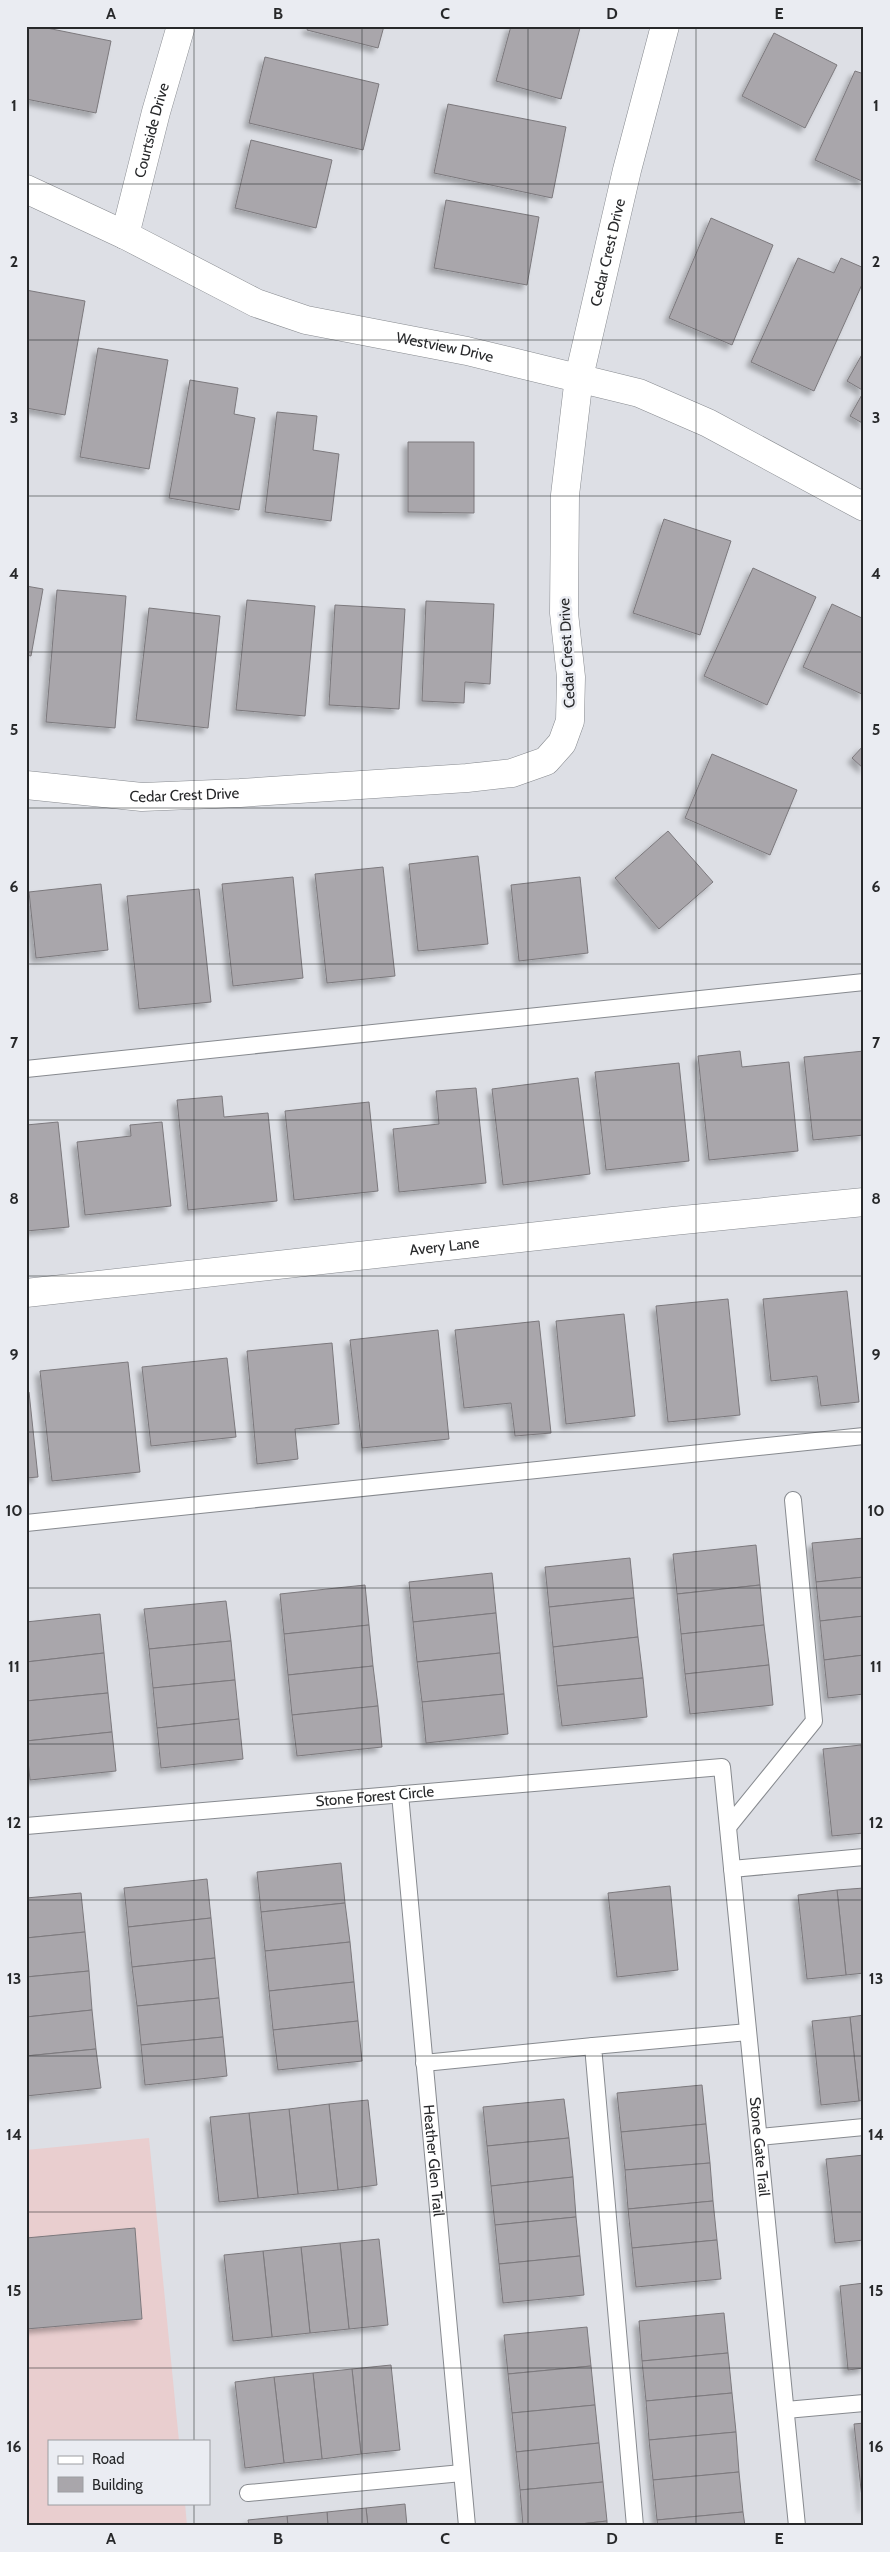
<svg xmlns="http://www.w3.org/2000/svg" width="890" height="2552" viewBox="0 0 890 2552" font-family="Cabin,sans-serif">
<defs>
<filter id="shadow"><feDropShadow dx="-4.5" dy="4.5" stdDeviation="2.5" flood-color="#0004"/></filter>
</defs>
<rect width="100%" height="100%" fill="#dddfe5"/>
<path fill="#e9cecf" d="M149 2138 179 2441H49V2503H185L187 2526H26V2150Z"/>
<g fill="#a9a6ab" stroke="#7c797d" filter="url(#shadow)">
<path d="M26 26H37L111 41 96 113 26 99Z"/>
<path d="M308 26H384L378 48 307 30Z"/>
<path d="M511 26H572L580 28 561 99 496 81Z"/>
<path d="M774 33 837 65 805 128 742 96Z"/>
<path d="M265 57 379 84 363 150 249 123Z"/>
<path d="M855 71 864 74V182L815 160Z"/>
<path d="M448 104 566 127 552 198 434 173Z"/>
<path d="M251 140 332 160 316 228 235 208Z"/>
<path d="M446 200 539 217 527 285 434 268Z"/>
<path d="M711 218 773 245 732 345 669 318Z"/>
<path d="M798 258 834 273 841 258 864 268V280L814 391 751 362Z"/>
<path d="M26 290 85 301 65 415 26 408Z"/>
<path d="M98 348 168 360 149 469 80 457Z"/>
<path d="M864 351V391L847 381Z"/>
<path d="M190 380 238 388 234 414 255 418 239 510 169 498Z"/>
<path d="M864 391V424L850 416Z"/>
<path d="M277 412 317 416 313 450 339 454 331 521 265 512Z"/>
<path d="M408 442H474V513L408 512Z"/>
<path d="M664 519 731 541 700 635 633 613Z"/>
<path d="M753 568 816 597 767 705 704 676Z"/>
<path d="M26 586 43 589 31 656 26 655Z"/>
<path d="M57 590 126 596 115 728 46 722Z"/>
<path d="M247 600 315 606 305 716 236 710Z"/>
<path d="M426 601 494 604 490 684 465 682 464 703 422 701Z"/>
<path d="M832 604 864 619V695L803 667Z"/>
<path d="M335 605 405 609 399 709 329 705Z"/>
<path d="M149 608 220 616 208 728 136 720Z"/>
<path d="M864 745V769L852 758Z"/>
<path d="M712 754 797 790 770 855 685 818Z"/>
<path d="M668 831 713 882 659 929 615 878Z"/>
<path d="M478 856 488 944 418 951 409 864Z"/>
<path d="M383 867 395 976 327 983 315 874Z"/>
<path d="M293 877 303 978 233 986 222 884Z"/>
<path d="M580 877 588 953 519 961 511 885Z"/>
<path d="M101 884 108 950 36 958 29 892Z"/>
<path d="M199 889 211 1002 139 1009 127 896Z"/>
<path d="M740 1051 742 1067 789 1062 798 1151 709 1160 698 1056Z"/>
<path d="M864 1051V1135L813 1140 804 1057Z"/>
<path d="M679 1063 689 1161 606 1170 595 1072Z"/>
<path d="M578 1078 590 1174 503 1185 492 1089Z"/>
<path d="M476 1088 486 1183 399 1192 393 1129 439 1124 436 1091Z"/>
<path d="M222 1096 224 1117 268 1113 277 1201 188 1210 177 1100Z"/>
<path d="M369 1102 378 1191 294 1200 285 1111Z"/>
<path d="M58 1122 69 1227 26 1231V1125Z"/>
<path d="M162 1122 171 1206 85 1215 77 1142 131 1136 130 1125Z"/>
<path d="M847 1291 859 1402 821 1406 817 1376 771 1381 763 1299Z"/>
<path d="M728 1299 740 1415 668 1422 656 1306Z"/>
<path d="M624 1314 635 1416 566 1424 556 1321Z"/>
<path d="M539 1321 551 1433 515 1436 511 1403 464 1408 455 1330Z"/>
<path d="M438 1330 449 1439 362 1448 350 1340Z"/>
<path d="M332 1343 339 1424 295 1429 298 1459 257 1464 247 1351Z"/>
<path d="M227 1358 236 1437 151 1446 142 1367Z"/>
<path d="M128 1362 140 1472 52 1481 40 1371Z"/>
<path d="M29 1392 38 1477 26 1478V1393Z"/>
<path d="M864 1538V1577L816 1582 812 1543Z"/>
<path d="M756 1545 760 1585 677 1594 673 1554Z"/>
<path d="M630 1558 634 1598 549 1607 545 1567Z"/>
<path d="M492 1573 496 1613 413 1622 409 1582Z"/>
<path d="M864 1577V1616L820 1621 816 1582Z"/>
<path d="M365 1585 369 1625 284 1634 280 1594Z"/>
<path d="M760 1585 764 1625 681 1634 677 1594Z"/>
<path d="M634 1598 638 1637 553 1647 549 1607Z"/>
<path d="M226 1601 231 1641 149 1649 144 1609Z"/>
<path d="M496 1613 500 1653 417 1662 413 1622Z"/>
<path d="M100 1614 104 1653 26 1662V1622Z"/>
<path d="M864 1616V1655L824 1660 820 1621Z"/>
<path d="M369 1625 373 1666 288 1675 284 1634Z"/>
<path d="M764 1625 769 1665 685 1674 681 1634Z"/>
<path d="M638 1637 643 1678 557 1686 553 1647Z"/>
<path d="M231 1641 235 1680 153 1688 149 1649Z"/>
<path d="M104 1653 108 1693 26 1701V1662Z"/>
<path d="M500 1653 504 1694 422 1702 417 1662Z"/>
<path d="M864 1655V1694L828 1698 824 1660Z"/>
<path d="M769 1665 773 1705 690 1714 685 1674Z"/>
<path d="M373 1666 378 1706 292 1715 288 1675Z"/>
<path d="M643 1678 647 1717 562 1726 557 1686Z"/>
<path d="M235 1680 239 1719 157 1728 153 1688Z"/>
<path d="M108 1693 112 1732 26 1741V1701Z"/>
<path d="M504 1694 508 1734 426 1743 422 1702Z"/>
<path d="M378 1706 382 1747 297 1756 292 1715Z"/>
<path d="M239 1719 243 1759 161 1768 157 1728Z"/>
<path d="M112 1732 116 1771 30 1780 26 1741Z"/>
<path d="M861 1745 864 1769V1833L832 1836 823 1749Z"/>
<path d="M341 1863 345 1903 261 1912 257 1872Z"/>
<path d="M207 1879 211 1918 128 1927 124 1888Z"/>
<path d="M670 1886 678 1970 617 1977 608 1893Z"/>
<path d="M864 1888V1973L846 1975 837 1890Z"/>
<path d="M837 1890 846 1975 807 1979 798 1895Z"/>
<path d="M81 1893 85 1932 26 1938V1898Z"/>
<path d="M345 1903 350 1942 265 1951 261 1912Z"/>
<path d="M211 1918 215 1958 132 1967 128 1927Z"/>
<path d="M85 1932 89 1971 26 1977V1938Z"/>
<path d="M350 1942 354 1982 269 1991 265 1951Z"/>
<path d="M215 1958 219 1998 137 2006 132 1967Z"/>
<path d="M89 1971 92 2010 26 2017V1977Z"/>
<path d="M354 1982 358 2021 273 2030 269 1991Z"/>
<path d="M219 1998 223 2037 141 2045 137 2006Z"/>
<path d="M92 2010 96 2049 26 2056V2017Z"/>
<path d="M864 2015V2100L859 2101 850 2017Z"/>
<path d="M850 2017 859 2101 821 2105 812 2021Z"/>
<path d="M358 2021 362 2061 278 2070 273 2030Z"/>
<path d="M223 2037 227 2076 145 2085 141 2045Z"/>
<path d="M96 2049 101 2088 26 2096V2056Z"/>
<path d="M702 2085 706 2124 621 2132 617 2093Z"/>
<path d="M564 2099 569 2138 487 2146 483 2107Z"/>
<path d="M368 2100 377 2185 338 2190 329 2104Z"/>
<path d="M329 2104 338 2190 298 2194 289 2109Z"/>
<path d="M289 2109 298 2194 258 2198 249 2113Z"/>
<path d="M249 2113 258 2198 219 2202 210 2117Z"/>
<path d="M706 2124 710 2163 625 2170 621 2132Z"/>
<path d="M569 2138 573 2177 491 2186 487 2146Z"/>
<path d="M864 2155V2240L835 2243 826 2159Z"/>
<path d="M710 2163 713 2201 628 2209 625 2170Z"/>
<path d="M573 2177 576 2217 495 2225 491 2186Z"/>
<path d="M713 2201 717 2240 632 2248 628 2209Z"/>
<path d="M576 2217 580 2256 499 2264 495 2225Z"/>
<path d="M135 2228 142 2319 26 2329V2238Z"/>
<path d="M379 2239 388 2325 349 2329 340 2243Z"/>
<path d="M717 2240 721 2279 636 2287 632 2248Z"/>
<path d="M340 2243 349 2329 310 2333 301 2247Z"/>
<path d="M301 2247 310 2333 272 2337 263 2251Z"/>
<path d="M263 2251 272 2337 233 2341 224 2255Z"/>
<path d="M580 2256 584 2295 503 2303 499 2264Z"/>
<path d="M864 2283V2368L848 2370 840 2286Z"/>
<path d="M724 2313 728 2353 642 2361 639 2321Z"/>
<path d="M587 2327 591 2366 508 2374 504 2335Z"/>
<path d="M728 2353 732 2393 646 2401 642 2361Z"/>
<path d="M391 2365 400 2450 361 2454 352 2369Z"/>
<path d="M591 2366 595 2405 512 2413 508 2374Z"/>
<path d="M352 2369 361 2454 322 2459 313 2373Z"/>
<path d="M313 2373 322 2459 284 2463 274 2377Z"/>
<path d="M274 2377 284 2463 245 2468 235 2382Z"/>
<path d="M732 2393 736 2432 649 2440 646 2401Z"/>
<path d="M595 2405 599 2443 516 2452 512 2413Z"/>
<path d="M864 2423V2508H863L854 2424Z"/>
<path d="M736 2432 739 2472 653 2480 649 2440Z"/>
<path d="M599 2443 603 2482 520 2490 516 2452Z"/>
<path d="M739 2472 743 2512 657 2520 653 2480Z"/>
<path d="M603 2482 607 2521 562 2526H523L520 2490Z"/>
<path d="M405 2504 407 2526H368L366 2508Z"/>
<path d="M366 2508 368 2526H328L327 2512Z"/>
<path d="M327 2512 328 2526H288L287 2516Z"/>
<path d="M743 2512 745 2526H658L657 2520Z"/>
<path d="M287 2516 288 2526H249L248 2520Z"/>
<path d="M607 2521V2526H562Z"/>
</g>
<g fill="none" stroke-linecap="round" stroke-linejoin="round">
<defs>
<g id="service">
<path d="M26 1069 864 982"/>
<path d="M26 1523 864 1436"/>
<path id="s1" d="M400 1794 467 2526"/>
<path id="s2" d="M26 1826 722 1767 797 2526"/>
<path d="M728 1827 814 1721 793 1500"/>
<path d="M732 1869 864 1857"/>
<path d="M424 2063 593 2046"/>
<path d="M759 2137 864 2127"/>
<path d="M786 2410 864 2403"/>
<path d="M248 2493 462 2473"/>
<path d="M635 2526 593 2046 748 2032"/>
</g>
<g id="minor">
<path id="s3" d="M26 189 125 235 256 303 306 320 467 351 639 393 708 423 864 507"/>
<path id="s4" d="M125 235 156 112 181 26"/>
<path id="s5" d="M26 785 142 797 240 793 467 778 512 773 546 761 562 743 570 721 571 677 564 613 565 495 579 377 627 170 665 26"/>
<path id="s6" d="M26 1293 673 1221 864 1202"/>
</g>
</defs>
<use href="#service" stroke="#878a8f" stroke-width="18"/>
<use href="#minor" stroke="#878a8f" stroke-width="29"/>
<use href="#service" stroke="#fff" stroke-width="16"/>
<use href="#minor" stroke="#fff" stroke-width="28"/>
</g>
<path fill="none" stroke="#27282a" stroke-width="1" stroke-opacity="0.55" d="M194 26V2441M362 26V2526M528 26V2526M696 26V2526M26 184H864M26 340H864M26 496H864M26 652H864M26 808H864M26 964H864M26 1120H864M26 1276H864M26 1432H864M26 1588H864M26 1744H864M26 1900H864M26 2056H864M26 2212H864M26 2368H864M194 2503V2526"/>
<g text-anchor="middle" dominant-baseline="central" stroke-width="5" stroke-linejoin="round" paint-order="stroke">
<g font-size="15" fill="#27282a" stroke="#eaecf2">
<text stroke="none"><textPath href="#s4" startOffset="108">Courtside Drive</textPath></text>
<text stroke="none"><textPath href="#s5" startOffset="1044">Cedar Crest Drive</textPath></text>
<text stroke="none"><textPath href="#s3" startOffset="451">Westview Drive</textPath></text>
<text transform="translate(567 653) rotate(-93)">Cedar Crest Drive</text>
<text stroke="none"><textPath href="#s5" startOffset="159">Cedar Crest Drive</textPath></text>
<text stroke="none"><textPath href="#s6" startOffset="421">Avery Lane</textPath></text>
<text stroke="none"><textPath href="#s2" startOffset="350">Stone Forest Circle</textPath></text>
<text stroke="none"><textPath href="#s2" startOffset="1080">Stone Gate Trail</textPath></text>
<text stroke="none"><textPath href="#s1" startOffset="368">Heather Glen Trail</textPath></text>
</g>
</g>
<rect width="890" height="2552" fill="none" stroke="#eaecf2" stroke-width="55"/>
<rect x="48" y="2440" width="162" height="65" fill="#eaecf2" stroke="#9c9ea2"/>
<rect x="58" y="2456" width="25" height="8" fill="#ffffff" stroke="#9c9ea2"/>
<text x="92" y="2464" font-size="15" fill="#27282a">Road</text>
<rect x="58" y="2477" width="25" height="15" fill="#a9a6ab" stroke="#9c9ea2"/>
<text x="92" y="2490" font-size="15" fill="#27282a">Building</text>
<rect x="28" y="28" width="834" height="2496" fill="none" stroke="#27282a" stroke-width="2"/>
<g font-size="16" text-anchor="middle" font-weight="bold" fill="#27282a">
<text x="111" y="19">A</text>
<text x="278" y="19">B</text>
<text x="445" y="19">C</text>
<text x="612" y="19">D</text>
<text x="779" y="19">E</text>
<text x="14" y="111">1</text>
<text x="876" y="111">1</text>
<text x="14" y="267">2</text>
<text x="876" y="267">2</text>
<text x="14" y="423">3</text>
<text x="876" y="423">3</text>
<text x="14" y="579">4</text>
<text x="876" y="579">4</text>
<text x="14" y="735">5</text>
<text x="876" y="735">5</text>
<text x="14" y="892">6</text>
<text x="876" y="892">6</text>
<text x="14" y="1048">7</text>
<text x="876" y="1048">7</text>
<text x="14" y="1204">8</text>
<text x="876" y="1204">8</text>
<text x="14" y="1360">9</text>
<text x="876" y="1360">9</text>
<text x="14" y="1516">10</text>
<text x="876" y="1516">10</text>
<text x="14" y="1672">11</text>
<text x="876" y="1672">11</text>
<text x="14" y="1828">12</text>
<text x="876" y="1828">12</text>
<text x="14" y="1984">13</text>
<text x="876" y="1984">13</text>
<text x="14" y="2140">14</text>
<text x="876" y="2140">14</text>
<text x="14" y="2296">15</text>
<text x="876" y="2296">15</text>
<text x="14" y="2452">16</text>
<text x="876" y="2452">16</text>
<text x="111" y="2544">A</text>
<text x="278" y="2544">B</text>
<text x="445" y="2544">C</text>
<text x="612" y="2544">D</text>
<text x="779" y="2544">E</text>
</g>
</svg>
